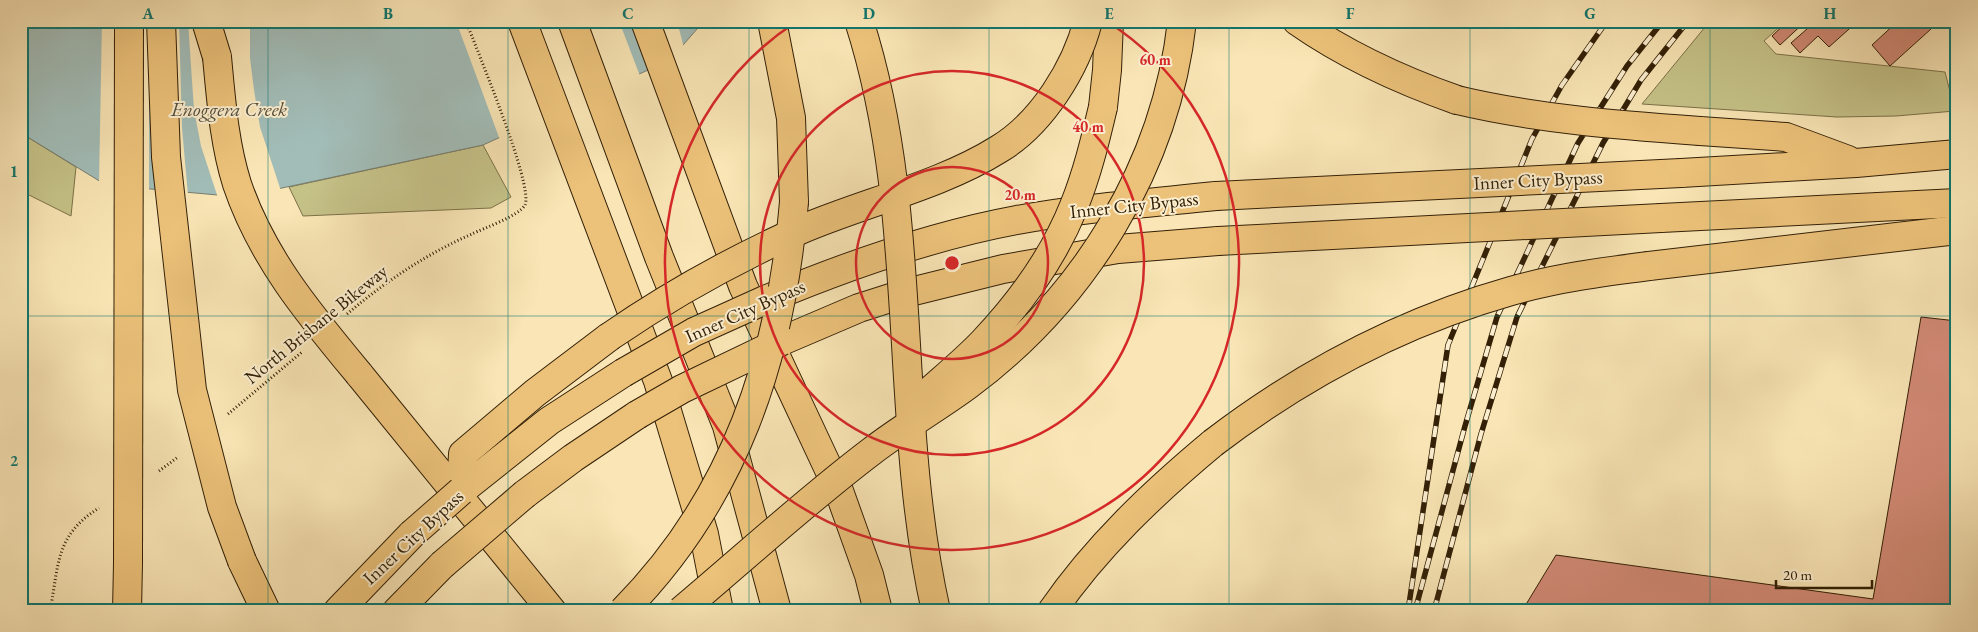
<svg xmlns="http://www.w3.org/2000/svg" width="1978" height="632" viewBox="0 0 1978 632" font-family="'EB Garamond',serif">
<rect width="100%" height="100%" fill="#f9e5b5"/>
<filter id="stains"><feTurbulence type="fractalNoise" baseFrequency=".004" numOctaves="4"/><feColorMatrix values="0 0 0 0 .2 0 0 0 0 .09 0 0 0 0 .02 0 0 0 .5 -.17"/></filter>
<radialGradient id="worn" r=".72"><stop offset=".6" stop-color="#630" stop-opacity="0"/><stop offset="1" stop-color="#630" stop-opacity=".3"/></radialGradient>
<g fill="#c5c288" stroke="#7c7148">
<path d="M1710 21H1786L1764 41 1776 54 1945 72 1955 111 1896 116 1837 117 1642 104Z"/>
<path d="M21 133 76 167 71 216 21 191Z"/>
<path d="M483 145 511 197 491 208 303 216 289 187Z"/>
</g>
<path fill="#a2bdb8" stroke="#767e71" d="M21 21H704L670 60 483 145 240 197 106 185 21 133Z"/>
<g fill="#f9e5b5">
<path d="M102 21H179L182 128 188 195 158 193 149 79V192L105 188 99 184Z"/>
<path d="M188 21H250V58L254 90 260 127 281 191 240 200 218 198 201 146 194 110Z"/>
<path d="M456 21H619L640 76 500 140Z"/>
<path d="M632 21H677L684 48 672 62 650 72Z"/>
</g>
<g fill="#d28a76" stroke="#332007">
<path d="M1788 21H1806L1780 45 1772 36Z"/>
<path d="M1816 21H1858L1829 47 1818 36 1800 53 1791 43Z"/>
<path d="M1898 21H1924L1931 29 1890 66 1872 45Z"/>
<path d="M1921 317 1957 321V611H1522L1556 555 1873 599Z"/>
</g>
<g fill="none" stroke-linecap="round" stroke-linejoin="round">
<defs>
<g id="highway">
<path d="M206 21 217 57"/>
<path d="M522 21 658 381 704 534 719 611"/>
<path d="M572 21 659 257 727 426 777 611"/>
<path d="M645 21 743 286 839 491 869 575 878 611"/>
<path d="M772 21 791 118 794 202"/>
<path d="M1297 21C1347 56 1400 80 1457 100"/>
<path d="M1103 107 1107 70 1109 21"/>
<path d="M1700 131 1786 137 1848 160"/>
<path d="M1681 173 1856 163 1957 154"/>
<path d="M1661 218 1957 203"/>
<path d="M1649 266 1957 230"/>
<path d="M765 300C846 266 930 236 1017 220 1082 208 1149 203 1216 196"/>
<path d="M784 340 859 308 906 293 1003 269 1118 249 1218 241"/>
<path d="M359 374 552 611"/>
<path d="M461 491 463 454 535 393 609 337"/>
<path d="M461 491 549 421 623 373"/>
<path d="M525 494 573 458 637 415"/>
<path d="M242 561 266 611"/>
<path d="M127 611 128 563"/>
<path d="M338 611 412 534"/>
<path d="M397 611 442 565"/>
<path d="M1052 611C1096 547 1153 493 1213 443"/>
</g>
</defs>
<use href="#highway" stroke="#332007" stroke-width="30"/>
<g stroke="#332007" stroke-width="3" stroke-dasharray="1 2.5" stroke-linecap="butt">
<path d="M347 314C385 282 426 254 472 234 484 228 519 216 525 205 534 186 476 48 466 21"/>
<path d="M228 414 302 352"/>
<path d="M159 471 178 457"/>
<path d="M50 611C59 565 55 535 99 508"/>
</g>
<use href="#highway" stroke="#ecc27a" stroke-width="28"/>
<defs>
<g id="rail">
<path d="M1408 611 1448 345 1532 139 1562 85 1607 21"/>
<path d="M1415 611 1465 426 1497 317 1578 143 1627 66 1663 21"/>
<path d="M1434 611 1481 434 1517 317 1603 143 1641 80 1688 21"/>
</g>
</defs>
<use href="#rail" stroke="#332007" stroke-width="5.5"/>
<use href="#rail" stroke="#fbeecf" stroke-width="4" stroke-dasharray="11" stroke-linecap="butt"/>
<defs>
<g id="highway-bridge">
<path d="M161 21 166 157 192 390 222 507 242 561"/>
<path d="M859 21C921 213 892 416 936 611"/>
<path d="M217 57C221 98 224 143 237 184 262 258 310 315 359 374"/>
<path d="M1457 100C1537 119 1618 125 1700 131"/>
<path d="M1216 196 1681 173"/>
<path d="M1218 241 1661 218"/>
<path d="M609 337C670 295 733 260 800 230 865 202 940 186 999 149 1042 123 1076 68 1088 21"/>
<path d="M623 373 694 332 765 300"/>
<path d="M912 407C935 385 961 365 983 342 1019 304 1054 256 1074 206 1087 174 1095 141 1103 107"/>
<path d="M637 415 682 389 782 341"/>
<path d="M1213 443C1302 375 1402 322 1511 291 1556 278 1602 272 1649 266"/>
<path d="M412 534 461 491"/>
<path d="M128 563 129 21"/>
<path d="M442 565 525 494"/>
<path d="M623 611C735 498 781 358 794 202"/>
<path d="M681 611C744 558 806 501 872 451 903 427 937 408 968 385 1085 298 1166 166 1182 21"/>
</g>
</defs>
<use href="#highway-bridge" stroke="#332007" stroke-width="30" stroke-linecap="butt"/>
<use href="#highway-bridge" stroke="#ecc27a" stroke-width="28"/>
</g>
<path fill="none" stroke="#0f766e" stroke-width="1" stroke-opacity="0.55" d="M268 21V611M508 21V611M749 21V611M989 21V611M1229 21V611M1470 21V611M1710 21V611M21 316H1957"/>
<g fill="none" stroke="#d62828" stroke-width="2.5">
<circle cx="952" cy="263" r="96"/>
<circle cx="952" cy="263" r="192"/>
<path d="M1108 22A287 287 0 1 1 796 22"/>
</g>
<g text-anchor="middle" dominant-baseline="central" stroke-width="4" stroke-linejoin="round" paint-order="stroke">
<g font-size="19" fill="#332007" stroke="#fbeecf">
<text transform="translate(1538 180) rotate(-3)">Inner City Bypass</text>
<text transform="translate(1134 205) rotate(-6)">Inner City Bypass</text>
<text transform="translate(745 311) rotate(-24)">Inner City Bypass</text>
<text transform="translate(316 324) rotate(-39)">North Brisbane Bikeway</text>
<text transform="translate(413 537) rotate(-43)">Inner City Bypass</text>
</g>
<g font-size="20" font-style="italic" fill="#544f3c" stroke="#fbeecf">
<text x="229" y="109">Enoggera Creek</text>
</g>
</g>
<circle cx="952" cy="263" r="8" fill="#d62828" stroke="#fbeecf" stroke-width="2.5"/>
<g font-size="15" text-anchor="middle" font-weight="bold" fill="#d62828" stroke="#fbeecf" stroke-width="4" stroke-linejoin="round" paint-order="stroke">
<text x="1155" y="65">60 m</text>
<text x="1088" y="132">40 m</text>
<text x="1020" y="200">20 m</text>
</g>
<rect width="1978" height="632" fill="none" stroke="#f9e5b5" stroke-width="55"/>
<path d="M1776 580v8h96v-8" fill="none" stroke="#332007" stroke-width="2.5"/>
<text x="1783" y="580" font-size="15" fill="#332007" stroke="#fbeecf" stroke-width="4" paint-order="stroke">20 m</text>
<rect x="28" y="28" width="1922" height="576" fill="none" stroke="#0f766e" stroke-width="2"/>
<g font-size="16" text-anchor="middle" font-weight="bold" fill="#0f766e">
<text x="148" y="19">A</text>
<text x="388" y="19">B</text>
<text x="628" y="19">C</text>
<text x="869" y="19">D</text>
<text x="1109" y="19">E</text>
<text x="1350" y="19">F</text>
<text x="1590" y="19">G</text>
<text x="1830" y="19">H</text>
<text x="14" y="177">1</text>
<text x="14" y="466">2</text>
</g>
<rect width="100%" height="100%" filter="url(#stains)"/>
<rect width="100%" height="100%" fill="url(#worn)"/>
</svg>
